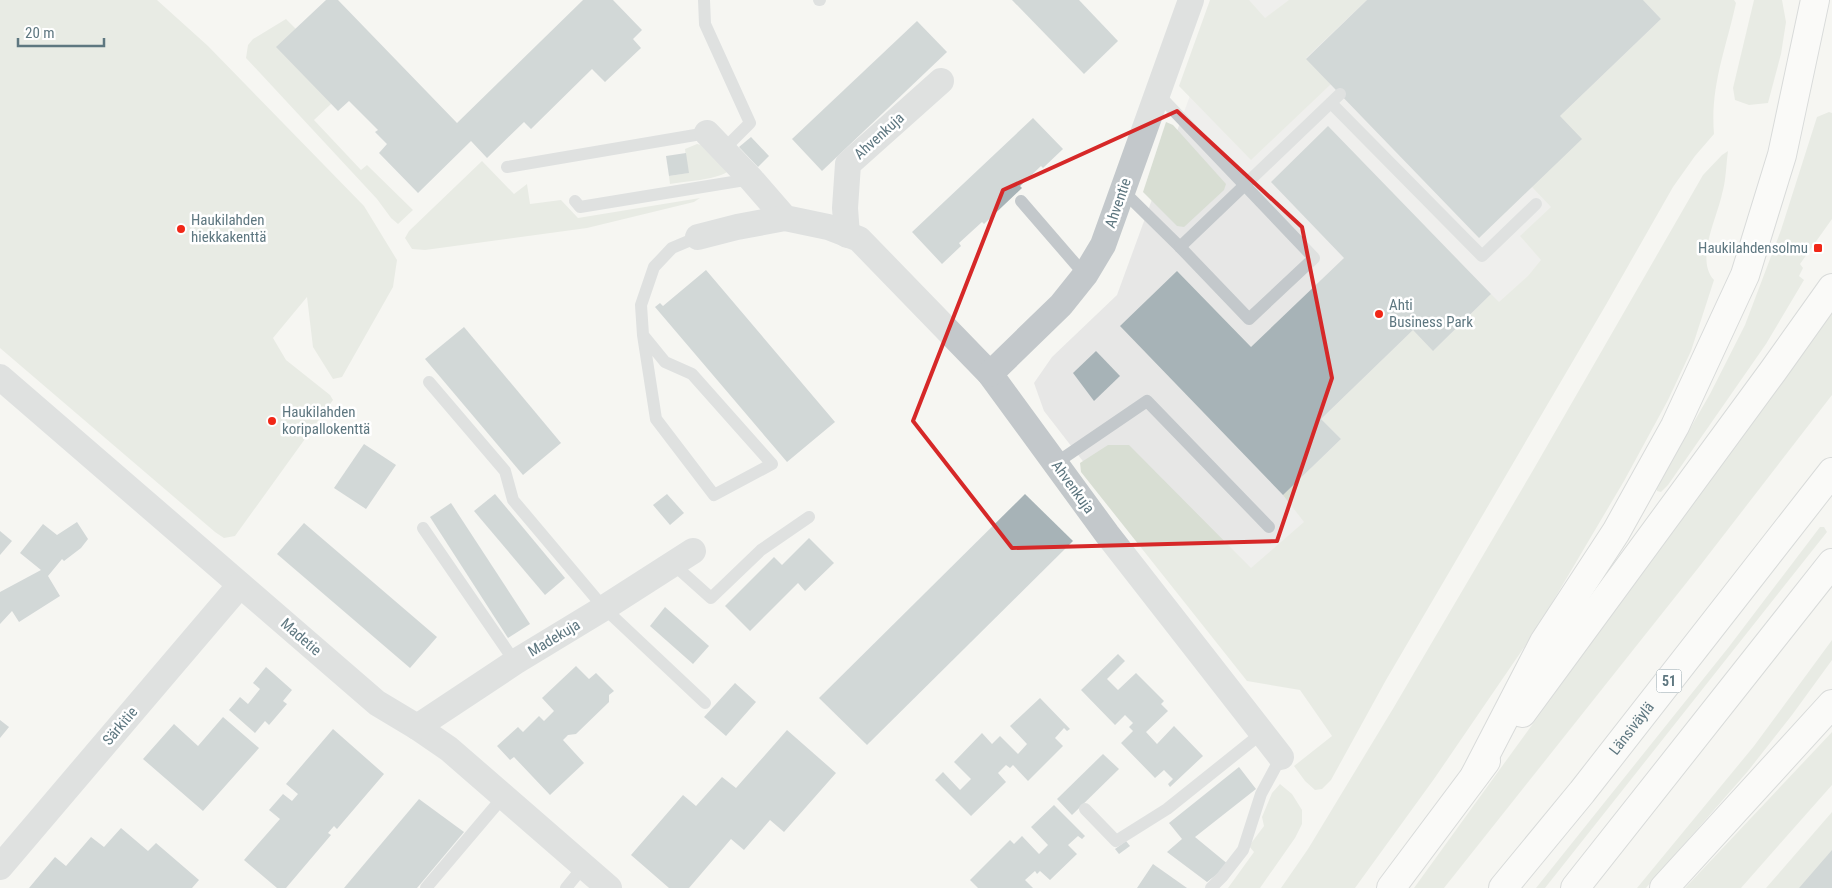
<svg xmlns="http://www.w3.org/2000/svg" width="1832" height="888" viewBox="0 0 1832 888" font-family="'Roboto Condensed',sans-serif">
<rect width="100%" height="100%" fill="#f6f6f2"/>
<path fill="#e7e7e6" d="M1225 0H1693L1307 684 1244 669 1044 411 1034 383 1052 357 1117 295Z"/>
<g fill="#d8ded3">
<path d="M0 0H157L208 46 364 206 397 260 393 287 342 377 333 379 313 347 307 297 273 338 286 360 330 395 333 400 235 536 224 538 215 532 0 348Z"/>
<path d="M1210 0H1249L1265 18 1289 0H1367L1306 58 1331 84 1251 160 1179 86Z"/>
<path d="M1643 0H1734L1736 3C1726 49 1710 86 1714 134L1695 156 1673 187 1607 303 1386 680 1331 780 1322 789 1315 790 1305 781 1294 766 1332 736 1300 690 1247 681 1081 472 1080 463 1108 445H1129L1251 568 1304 522 1283 495 1341 439 1321 419 1413 330 1434 350 1491 294 1499 302 1528 276 1541 260 1520 236 1551 207 1532 187 1560 116 1661 19Z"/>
<path d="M1754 0H1782L1786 22 1781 54 1768 103 1749 105 1735 100 1733 88Z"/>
<path d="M286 19 296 29 331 104 314 120 361 170 367 165 413 210 398 224 391 218 377 199 246 58 248 45 253 39Z"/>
<path d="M1829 112 1832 113V219L1800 264 1803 268 1799 276 1804 280 1766 344 1668 485 1661 492 1657 491V486L1710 394 1745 325 1781 230 1817 117Z"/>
<path d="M1166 122 1173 125 1226 184 1224 190 1184 227 1177 226 1143 192Z"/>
<path d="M697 144 706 146 727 172C715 180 686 181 670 184L669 176 688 173 685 149Z"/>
<path d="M1728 151C1726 166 1726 181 1722 194 1717 218 1695 260 1714 280L1691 351 1668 400 1624 481 1536 630 1434 779 1355 888H1281L1308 849 1394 707 1532 472 1703 175 1722 155Z"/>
<path d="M482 161 514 194 527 184 530 204 561 200 578 218 700 198 694 202 587 228 425 250 412 249 405 238 409 231Z"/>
<path d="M1832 310V395L1699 567 1444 888H1414Z"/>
<path d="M1820 527H1824L1827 532 1545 888H1536L1728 648Z"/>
<path d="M1832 640V660L1792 715 1748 771 1646 888H1637L1754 746Z"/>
<path d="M1832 732V785L1741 888H1685Z"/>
<path d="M1280 784 1292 794 1302 810V824L1295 838 1260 888H1228L1254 852 1249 846 1264 826 1262 817 1272 793Z"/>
<path d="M1832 812V855L1803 888H1766Z"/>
</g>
<g fill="#a7b3b7">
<path d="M326 0H338L457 123 583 0H613L642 30 633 39 641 48 605 82 592 69 531 129 524 122 487 158 471 141 418 193 379 153 387 144 375 132 378 130 349 101 338 111 276 47Z"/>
<path d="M1012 0H1079L1118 41 1084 74Z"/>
<path d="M1367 0H1643L1661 19 1560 116 1582 139 1479 238 1306 59Z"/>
<path d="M917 21 947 52 822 171 792 139Z"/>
<path d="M1033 118 1063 149 1043 168 1041 166 1020 186 1022 188 984 224 982 222 959 243 961 246 942 264 912 232Z"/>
<path d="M1328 126 1491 294 1433 351 1413 330 1321 419 1341 439 1283 495 1120 326 1177 271 1251 347 1344 258 1271 182Z"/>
<path d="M751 137 769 156 758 167 739 147Z"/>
<path d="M686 153 689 173 669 176 666 156Z"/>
<path d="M706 270 835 422 787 462 655 307 660 303 663 306Z"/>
<path d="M464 327 561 443 523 475 425 359Z"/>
<path d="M1096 351 1120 376 1094 401 1073 373Z"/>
<path d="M364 444 396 465 366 509 334 488Z"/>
<path d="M495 494 565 578 545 595 474 511Z"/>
<path d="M667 494 684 513 670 525 653 505Z"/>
<path d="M1025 494 1073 541 867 745 819 698Z"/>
<path d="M451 503 530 624 508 638 430 517Z"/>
<path d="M77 522 88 539 81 548 64 561 62 559 48 576 60 596 19 622 12 611 0 624V592L41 570 20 553 43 524 57 535Z"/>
<path d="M304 523 437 637 410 668 277 554Z"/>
<path d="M0 531 12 541 0 555Z"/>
<path d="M809 538 834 563 805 591 798 583 750 631 725 606 774 557 782 565Z"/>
<path d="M665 607 709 646 693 664 650 626Z"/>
<path d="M1118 654 1125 661 1107 679 1118 690 1136 673 1164 701 1161 704 1168 711 1146 732 1157 744 1174 726 1203 756 1170 787 1168 784 1173 779 1164 770 1155 778 1121 743 1133 731 1129 727 1133 723 1125 715 1115 725 1081 690Z"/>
<path d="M576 666 589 679 596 673 614 691 609 695V702L576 734 568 735 563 740 584 763 550 795 514 757 510 760 497 746 518 727 523 732 539 716 544 721 554 711 542 698Z"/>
<path d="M266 667 292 690 283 701 287 704 269 725 265 721 255 733 229 710 240 697 248 704 260 689 253 683Z"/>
<path d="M735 683 756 702 726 736 704 717Z"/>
<path d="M1040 698 1070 729 1067 731 1064 728 1055 738 1063 746 1028 781 1013 765 1010 768 1006 765 998 773 1006 782 971 816 935 780 943 772 960 790 971 779 954 762 982 733 992 744 1000 736 1018 754 1027 744 1010 726Z"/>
<path d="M223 717 259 748 203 811 143 759 174 724 198 746Z"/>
<path d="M0 720 9 727 0 738Z"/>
<path d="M333 729 384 774 337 829 334 826 328 833 331 835 286 888H277L244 860 280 819 269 810 283 794 292 801 298 794 286 784Z"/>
<path d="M787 730 836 773 784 832 770 820 744 850 731 839 689 888H669L631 855 683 795 696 806 722 777 736 788Z"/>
<path d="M1103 754 1119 769 1072 815 1057 799Z"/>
<path d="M1239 767 1256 789 1195 837 1229 865 1207 882 1167 852 1182 839 1169 823Z"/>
<path d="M419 799 464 832 417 888H344Z"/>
<path d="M1054 805 1085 836 1082 839 1078 836 1068 845 1077 854 1050 880 1040 871 1037 874 1035 871 1025 880 1033 888H978L970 880 1010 840 1014 844 1022 836 1039 854 1048 845 1031 827Z"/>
<path d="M121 828 148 851 156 843 199 880 192 888H29L55 857 66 866 91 837 104 847Z"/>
<path d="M1126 841 1130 846 1119 854 1115 849Z"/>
<path d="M1832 850V888H1799Z"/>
<path d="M1153 864 1187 888H1137Z"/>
</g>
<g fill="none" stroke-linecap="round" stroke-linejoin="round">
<defs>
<g id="motorway">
<path d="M1522 713 1773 371 1832 288"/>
<path d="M1475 775 1544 642 1616 532 1675 426 1745 275 1782 155 1815 0"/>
<path d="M1391 888 1486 761"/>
<path id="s1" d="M1503 888 1582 792 1832 472"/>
<path d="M1575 888 1832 563"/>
<path d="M1664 888 1832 704"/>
</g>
</defs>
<use href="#motorway" stroke="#b5babc" stroke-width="30"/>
<g stroke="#c3c8cb" stroke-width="12">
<path d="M704 0 705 24 750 123 723 150"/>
<path d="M819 0H820"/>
<path d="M1331 103 1482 256 1536 204"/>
<path d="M507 167 707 133"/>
<path d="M1122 190 1180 247 1249 319 1314 258 1157 93"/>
<path d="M575 201 580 207 751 179"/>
<path d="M1021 201 1085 275"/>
<path d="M1180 247 1340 94"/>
<path d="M643 335 656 419 714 495 772 464 692 374 665 362 643 335 641 305 654 267 672 248 698 237"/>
<path d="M429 382 505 471 513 500 604 608 705 703"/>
<path d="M1056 463 1147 401 1269 527"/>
<path d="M423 528 515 662"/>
<path d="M673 564 711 598 761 550 809 517"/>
<path d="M1085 809 1116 841 1167 809 1262 733"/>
<path d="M426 888 503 797"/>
<path d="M566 888 583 867"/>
<path d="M1211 888 1222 877 1243 850 1261 794 1281 757"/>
</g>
<g stroke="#c3c8cb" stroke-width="26">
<path d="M707 133 751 179 785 218 828 227 859 239 990 374 1107 534 1281 757"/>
<path d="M847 235 845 208 848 164 941 81"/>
<path d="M698 237 737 227 785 218"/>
<path d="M990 374 1061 305 1085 275 1103 245 1191 0"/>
<path d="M0 377 377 703 417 727 449 749 609 888"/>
<path d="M417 727 515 662 604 608 693 551"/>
<path d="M0 867 240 585"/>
</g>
<use href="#motorway" stroke="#fff" stroke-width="28"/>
</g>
<path d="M0 0H1832V888H0ZM1177 111 1302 227 1332 378 1277 541 1012 548 913 421 1003 190Z" fill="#f6f6f2" fill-opacity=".55" fill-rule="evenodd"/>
<path fill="none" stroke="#d62828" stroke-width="4" stroke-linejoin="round" d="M1177 111 1302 227 1332 378 1277 541 1012 548 913 421 1003 190Z"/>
<g fill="#f12717" stroke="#fff" stroke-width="2">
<circle cx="181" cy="229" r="5"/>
<rect x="1813" y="243" width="10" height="10" rx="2.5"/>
<circle cx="1379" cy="314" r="5"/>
<circle cx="272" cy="421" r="5"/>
</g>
<g text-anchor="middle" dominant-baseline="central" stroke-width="5" stroke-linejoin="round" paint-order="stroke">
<rect fill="#fff" stroke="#8ea0a6" stroke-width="1" x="1656.5" y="669.5" width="25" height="23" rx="4"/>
<g font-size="14" font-weight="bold" fill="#5e7780">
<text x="1669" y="681">51</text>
</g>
<g font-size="15" fill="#5e7780" stroke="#fff">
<text transform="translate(879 136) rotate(-42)">Ahvenkuja</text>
<text transform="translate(1118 203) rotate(-71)">Ahventie</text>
<text transform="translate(1073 487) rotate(54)">Ahvenkuja</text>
<text transform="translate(301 637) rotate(41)">Madetie</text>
<text transform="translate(554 638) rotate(-31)">Madekuja</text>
<text transform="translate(120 726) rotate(-50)">Särkitie</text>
<text stroke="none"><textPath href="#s1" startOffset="205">Länsiväylä</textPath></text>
</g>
<g font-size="15" fill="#5e7780" stroke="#fff" text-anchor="start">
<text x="191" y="220">Haukilahden<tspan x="191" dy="17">hiekkakenttä</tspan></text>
<text x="1808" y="248" text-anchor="end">Haukilahdensolmu</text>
<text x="1389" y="305">Ahti<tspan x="1389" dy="17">Business Park</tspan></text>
<text x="282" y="412">Haukilahden<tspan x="282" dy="17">koripallokenttä</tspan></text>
</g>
</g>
<path d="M18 38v8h86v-8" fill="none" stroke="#5e7780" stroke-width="2.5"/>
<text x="25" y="38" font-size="15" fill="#5e7780" stroke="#ffffff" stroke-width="4" paint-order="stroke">20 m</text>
</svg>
